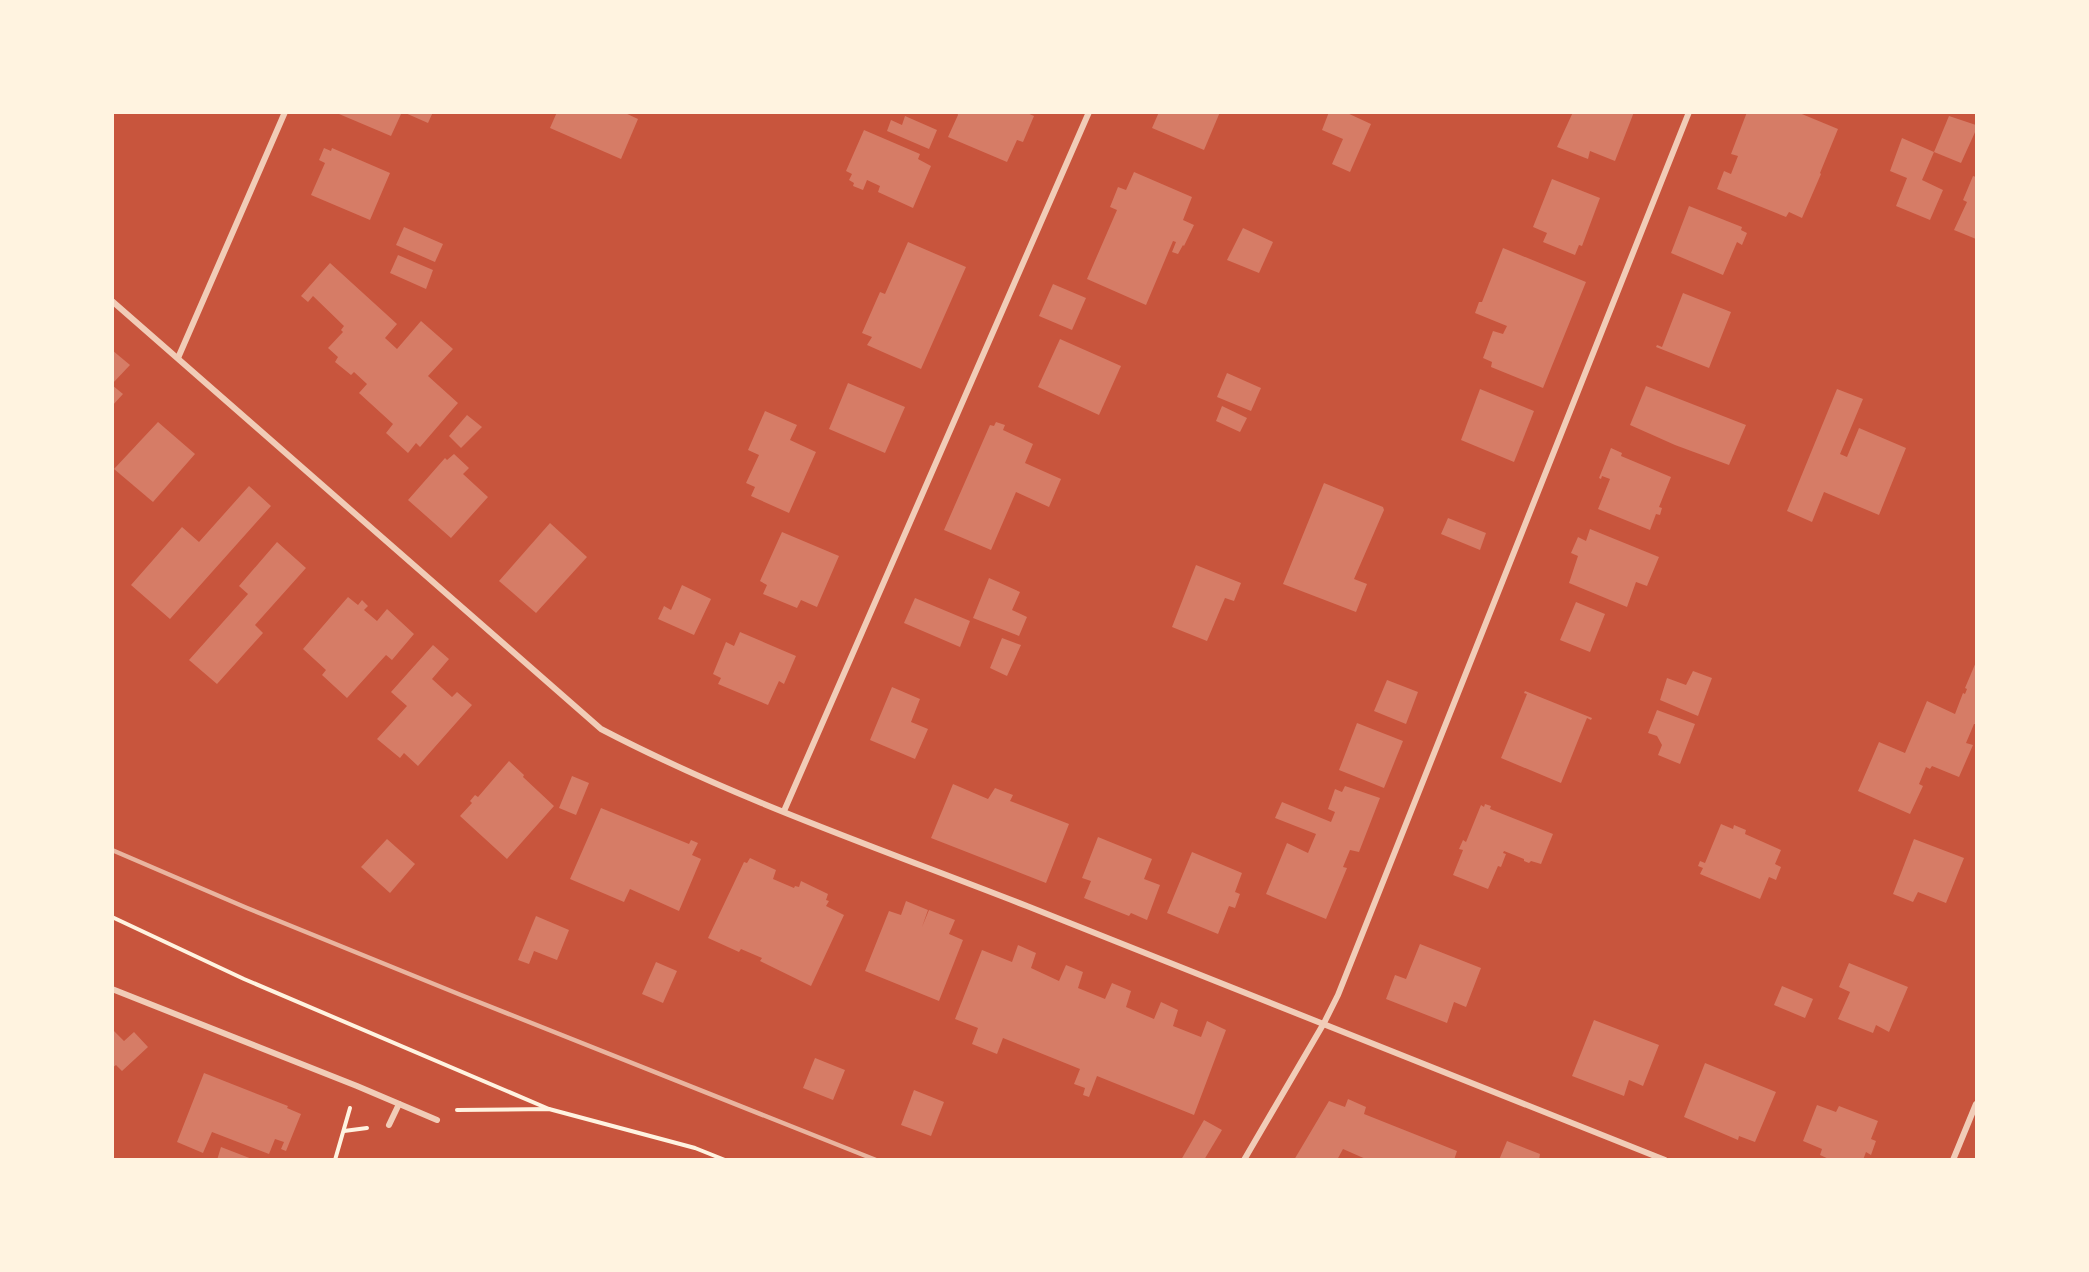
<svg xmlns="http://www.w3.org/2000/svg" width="2089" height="1272" viewBox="0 0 2089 1272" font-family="Manrope,sans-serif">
<rect width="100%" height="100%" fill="#c8553d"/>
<g fill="#d67c66">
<path d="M340 112H402L391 136 339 114Z"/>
<path d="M403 112H433L428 123Z"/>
<path d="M557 112H623L638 119 621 159 550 128Z"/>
<path d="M957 112H1025L1034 116 1023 142 1017 140 1007 162 948 137 958 115Z"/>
<path d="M1159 112H1220L1204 150 1152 128Z"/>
<path d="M1329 112H1345L1371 124 1350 172 1332 164 1343 139 1322 130Z"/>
<path d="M1573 112H1634L1615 161 1590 151 1588 159 1557 147Z"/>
<path d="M1747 112H1797L1838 129 1820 173 1821 174 1802 218 1789 212 1786 217 1717 189 1724 171 1731 174 1738 156 1731 154Z"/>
<path d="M905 116 937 130 929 149 887 131 891 120 902 125Z"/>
<path d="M1949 116 1976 125V130L1961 163 1934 152Z"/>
<path d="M864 130 920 154 918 159 931 166 913 208 878 192 880 186 867 180 863 190 853 186 854 183 849 180 852 174 846 171Z"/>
<path d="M1902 138 1934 152 1922 180 1943 190 1930 220 1896 206 1907 178 1890 171Z"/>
<path d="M324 148 331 151 332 148 390 173 370 220 311 195 325 163 319 160Z"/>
<path d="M1134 172 1192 197 1183 220 1194 225 1184 246 1183 245 1178 254 1172 252 1176 242 1173 241 1146 305 1087 279 1117 210 1110 207 1118 187 1126 190Z"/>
<path d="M1973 176 1976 177V239L1954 230 1967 202 1963 200Z"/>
<path d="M1552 179 1600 198 1582 246 1579 245 1575 255 1543 242 1547 233 1533 227Z"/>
<path d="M1689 206 1742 227 1741 230 1747 233 1742 245 1737 242 1723 275 1671 253Z"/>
<path d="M404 227 443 244 435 262 396 245Z"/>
<path d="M1243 228 1273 242 1259 273 1227 260Z"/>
<path d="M908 242 966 267 921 369 867 345 872 337 862 333 880 292 885 294Z"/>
<path d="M1503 248 1586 282 1543 388 1491 367 1492 362 1483 358 1493 331 1503 334 1507 326 1475 313 1479 302H1482Z"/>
<path d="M398 255 433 270 426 289 390 273Z"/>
<path d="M330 263 397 324 385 338 397 349 421 321 453 349 428 376 458 403 420 447 416 443 408 453 386 433 393 424 359 393 367 384 354 372 351 375 335 362 338 357 328 348 343 332 341 330 344 326 313 296 308 302 301 296Z"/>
<path d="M1053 284 1086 298 1072 330 1039 316Z"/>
<path d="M1683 293 1731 312 1709 368 1656 347 1657 345 1662 347Z"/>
<path d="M1060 339 1121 366 1099 415 1038 387Z"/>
<path d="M112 350 130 365 112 384Z"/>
<path d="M1227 373 1261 388 1251 411 1217 397Z"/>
<path d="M848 383 905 407 885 453 829 429Z"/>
<path d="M112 385 123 394 112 406Z"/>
<path d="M1646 386 1746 425 1729 465 1675 445 1630 425Z"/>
<path d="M1480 389 1534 411 1514 462 1461 440Z"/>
<path d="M1837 389 1863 399 1840 454 1847 457 1859 428 1906 448 1879 515 1824 492 1812 522 1787 511Z"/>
<path d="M1222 406 1247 418 1240 432 1216 421Z"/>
<path d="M765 411 797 425 790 440 816 452 789 513 751 496 755 487 746 483 759 455 748 450Z"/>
<path d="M467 415 482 427 461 448 449 436Z"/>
<path d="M158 422 195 454 153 502 114 469Z"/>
<path d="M996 422 1005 425 1003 430 1033 444 1025 463 1061 479 1049 507 1016 492 991 550 944 530 990 425 994 426Z"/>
<path d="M1611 448 1622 453 1621 456 1671 477 1659 507 1662 508 1660 515 1656 514 1650 530 1598 509 1610 479 1602 476 1601 479 1599 478Z"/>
<path d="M454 454 469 468 463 474 488 497 451 538 408 500 445 458 447 460Z"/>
<path d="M1324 483 1383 507 1384 510 1354 579 1367 584 1356 612 1283 584Z"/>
<path d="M249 486 271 506 170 619 131 585 182 527 199 542Z"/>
<path d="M1448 518 1486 533 1480 550 1441 534Z"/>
<path d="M550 523 587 557 536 613 499 581Z"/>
<path d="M1590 529 1659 557 1647 586 1636 582 1627 607 1569 583 1578 556 1571 553 1578 537 1586 541Z"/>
<path d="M782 532 839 556 817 607 801 600 797 608 763 594 767 585 760 581Z"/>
<path d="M277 542 306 568 255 625 263 633 217 684 189 660 248 594 239 586Z"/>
<path d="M1196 565 1241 583 1234 601 1225 598 1207 641 1172 627Z"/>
<path d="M989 578 1020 592 1012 610 1027 617 1019 636 973 618Z"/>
<path d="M682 585 711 599 694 635 658 619 664 606 671 610Z"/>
<path d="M348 597 358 605 362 600 368 606 364 610 377 621 387 609 414 634 392 660 386 655 347 698 322 675 326 670 303 649Z"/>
<path d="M915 598 970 621 960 647 904 623Z"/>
<path d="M1576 602 1605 614 1590 652 1560 640Z"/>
<path d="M740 632 796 656 784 684 779 681 768 705 718 684 721 678 713 674 726 642 734 646Z"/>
<path d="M1002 638 1021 645 1007 676 990 668Z"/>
<path d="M433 645 449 659 432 679 452 697 457 692 472 705 418 766 404 753 400 758 377 739 407 706 391 692Z"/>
<path d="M1976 662V724H1974L1966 743 1973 745 1959 777 1932 766 1930 769 1926 767 1919 784 1923 786 1910 814 1858 791 1879 742 1905 753 1927 701 1955 714 1963 693 1965 694 1967 689 1965 688Z"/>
<path d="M1693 671 1712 678 1698 716 1660 700 1667 678 1686 685Z"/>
<path d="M1387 680 1418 692 1406 724 1374 711Z"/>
<path d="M892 687 920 699 911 722 928 729 915 759 870 740Z"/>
<path d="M1525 691 1592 718 1591 720 1587 718 1561 783 1501 758 1527 694 1524 693Z"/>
<path d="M1657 710 1695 724 1680 764 1658 755 1662 745 1657 736 1648 733Z"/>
<path d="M1357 723 1403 741 1384 788 1339 770Z"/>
<path d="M509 761 524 775 523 777 554 806 507 859 460 816 472 803 470 801 475 795 478 797Z"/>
<path d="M572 776 589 783 576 815 559 808Z"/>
<path d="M953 784 988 799 995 788 1013 795 1010 801 1069 824 1046 883 931 838Z"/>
<path d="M1345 786 1380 798 1359 852 1350 850 1343 867 1347 868 1326 919 1266 894 1287 843 1308 853 1316 834 1275 818 1282 802 1331 822 1335 812 1328 809 1335 789 1342 792Z"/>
<path d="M1485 804 1491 806 1490 809 1553 834 1541 864 1531 861 1529 863 1524 861V859L1504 851 1503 853 1506 854 1501 867 1498 866 1488 889 1453 875 1463 850 1459 849 1463 840 1466 842 1481 805 1484 807Z"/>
<path d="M601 808 689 844 691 840 698 843 692 855 701 859 679 911 630 889 624 902 570 879Z"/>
<path d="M1721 824 1733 829 1734 825 1746 830 1745 834 1781 850 1775 864 1781 867 1776 880 1769 877 1760 899 1700 874 1703 868 1698 866 1700 861 1705 863Z"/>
<path d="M1098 837 1152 859 1144 879 1160 885 1147 920 1131 913 1129 916 1084 898 1091 881 1082 878Z"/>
<path d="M387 839 415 864 390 893 361 867Z"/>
<path d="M1914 839 1964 858 1946 903 1918 892 1913 902 1893 894Z"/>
<path d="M1192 852 1242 873 1235 892 1240 894 1235 908 1229 906 1218 934 1167 913Z"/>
<path d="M750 858 776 870 773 879 794 888 795 886 799 887 801 881 828 894 826 900 829 901 826 906 844 915 811 986 760 961 762 958 741 949 739 952 708 938 744 862 747 863Z"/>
<path d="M906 901 928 910 922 927 929 910 955 920 949 934 963 940 939 1001 865 971 889 911 901 915Z"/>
<path d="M536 916 569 930 557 960 534 951 529 964 518 960Z"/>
<path d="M1420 944 1481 968 1466 1007 1454 1002 1447 1023 1386 999 1395 975 1406 979Z"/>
<path d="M1018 945 1036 953 1031 968 1059 981 1066 965 1083 972 1078 988 1105 999 1112 983 1131 991 1126 1007 1154 1019 1161 1002 1178 1010 1173 1026 1201 1037 1207 1021 1226 1030 1194 1115 1097 1076 1089 1097 1083 1095 1085 1088 1074 1084 1080 1069 1003 1038 997 1054 972 1044 978 1028 955 1019 982 950 1012 962Z"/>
<path d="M656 962 677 971 663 1003 642 994Z"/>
<path d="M1849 963 1908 987 1889 1032 1876 1025 1873 1033 1838 1019 1850 992 1839 987Z"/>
<path d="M1782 986 1813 999 1805 1018 1774 1005Z"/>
<path d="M1594 1020 1659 1045 1643 1086 1629 1080 1624 1096 1572 1076Z"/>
<path d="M112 1029 124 1041 134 1032 148 1047 122 1071 116 1065 112 1068Z"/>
<path d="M815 1058 845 1070 833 1100 803 1088Z"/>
<path d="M1705 1063 1776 1092 1755 1142 1739 1136 1738 1140 1684 1117Z"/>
<path d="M204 1073 288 1106 287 1108 301 1114 286 1151 281 1149 284 1142 275 1139 269 1154 212 1132 203 1153 177 1142Z"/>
<path d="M914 1090 944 1102 931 1136 901 1125Z"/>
<path d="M1348 1099 1366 1107 1364 1114 1457 1151 1454 1160H1368L1343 1149 1337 1160H1294L1329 1101 1345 1107Z"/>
<path d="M1817 1105 1836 1112 1839 1106 1878 1121 1871 1139 1876 1141 1871 1155 1866 1152 1863 1160H1831L1820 1155 1822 1149 1803 1141Z"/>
<path d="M1204 1120 1222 1130 1204 1160H1181Z"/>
<path d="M1507 1141 1540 1154 1539 1160H1499Z"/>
<path d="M221 1147 252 1159V1160H217Z"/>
</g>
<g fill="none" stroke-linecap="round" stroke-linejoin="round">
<g stroke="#fff3e0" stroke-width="4">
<path d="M112 917 244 979 549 1109"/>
<path d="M457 1110 549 1109 695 1148 725 1160"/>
<path d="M344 1131 367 1128"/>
<path d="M335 1160 350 1108"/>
</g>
<g stroke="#f1ccb7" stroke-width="6">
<path d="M112 301 601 729C737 800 884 850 1027 906 1240 990 1453 1074 1665 1160"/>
<path d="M178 358 285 112"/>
<path d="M784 811 1089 112"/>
<path d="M112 989 357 1086 437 1120"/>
<path d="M389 1125 399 1104"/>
<path d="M1244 1160 1324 1023 1338 995 1689 112"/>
<path d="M1953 1160 1976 1104"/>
</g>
<path stroke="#e9b49f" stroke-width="4.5" d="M112 850 247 908 461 995 876 1160"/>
</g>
<rect width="2089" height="1272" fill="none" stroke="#fff3e0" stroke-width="228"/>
</svg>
